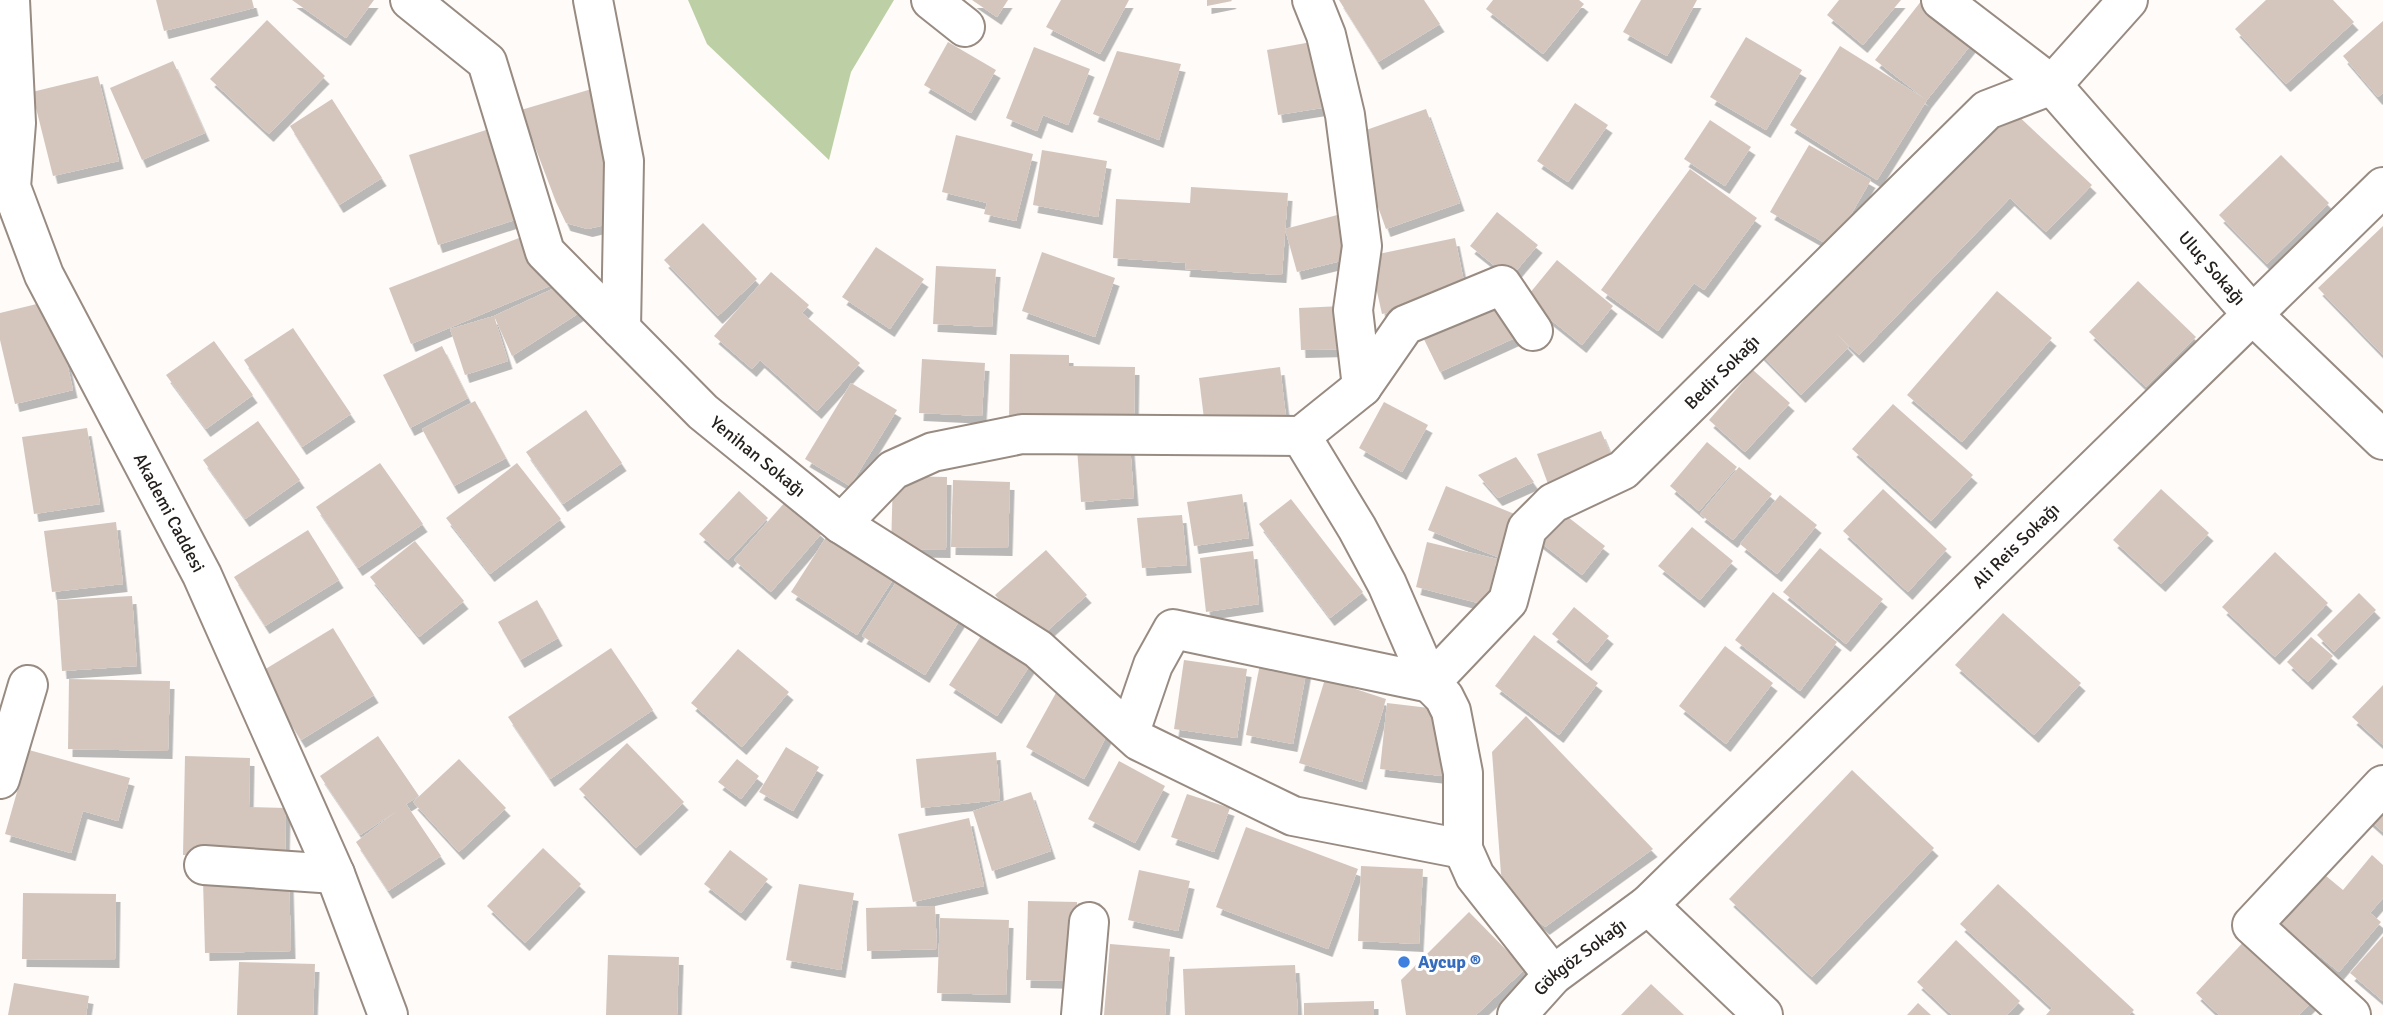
<svg xmlns="http://www.w3.org/2000/svg" width="2383" height="1015" viewBox="0 0 2383 1015" font-family="Signika,sans-serif">
<defs>
<filter id="shadow"><feDropShadow dx="4.5" dy="8" stdDeviation="0" flood-color="#0004"/></filter>
</defs>
<rect width="100%" height="100%" fill="#fefbf9"/>
<path fill="#bdd0a5" d="M688 0H894L851 72 829 160 707 44Z"/>
<g fill="#d4c6bd" filter="url(#shadow)">
<path d="M156 0H252L254 8 164 31Z"/>
<path d="M292 0H374L346 38Z"/>
<path d="M972 0H1008L997 17Z"/>
<path d="M1061 0H1129L1100 54 1046 27Z"/>
<path d="M1207 0H1231L1232 1 1207 6Z"/>
<path d="M1339 0H1424L1440 24 1378 62Z"/>
<path d="M1493 0H1579L1584 4 1543 54 1486 9Z"/>
<path d="M1641 0H1697L1667 56 1623 32Z"/>
<path d="M1839 0H1901L1863 45 1827 15Z"/>
<path d="M1922 0 1974 41 1927 100 1877 180 1790 125 1840 46 1925 99 1875 60Z"/>
<path d="M2266 0H2333L2354 22 2286 84 2235 29Z"/>
<path d="M267 20 325 76 269 134 210 79Z"/>
<path d="M2383 21V93L2378 97 2343 56Z"/>
<path d="M1746 37 1802 70 1766 130 1710 97Z"/>
<path d="M1317 41 1328 107 1278 115 1267 50Z"/>
<path d="M948 42 996 70 971 113 924 85Z"/>
<path d="M1034 47 1090 69 1068 125 1043 115 1037 131 1006 118Z"/>
<path d="M1117 51 1181 64 1159 140 1093 114Z"/>
<path d="M173 61 205 133 142 160 110 88Z"/>
<path d="M98 76 119 161 53 176 32 92Z"/>
<path d="M595 88 613 223 588 229 566 223 556 202 521 110Z"/>
<path d="M332 99 382 178 339 205 290 126Z"/>
<path d="M1575 103 1608 125 1568 182 1537 161Z"/>
<path d="M1426 109 1460 203 1386 229 1352 135Z"/>
<path d="M2012 110 2092 185 2046 232 2010 198 1859 355 1836 333 1849 347 1801 395 1756 349 1962 152 1967 157Z"/>
<path d="M1710 120 1751 147 1725 186 1684 159Z"/>
<path d="M486 130 515 220 438 245 409 155Z"/>
<path d="M956 135 1033 154 1016 221 984 214 987 203 942 192Z"/>
<path d="M1809 145 1871 180 1832 247 1770 212Z"/>
<path d="M1042 150 1107 161 1098 217 1033 205Z"/>
<path d="M2281 155 2329 203 2267 264 2219 215Z"/>
<path d="M1690 169 1757 218 1704 290 1694 283 1658 331 1601 290Z"/>
<path d="M1191 187 1288 193 1282 275 1185 269 1186 263 1113 258 1116 199 1190 203Z"/>
<path d="M1497 212 1538 245 1510 278 1470 246Z"/>
<path d="M1341 214 1353 258 1297 272 1285 229Z"/>
<path d="M703 223 757 279 718 316 664 260Z"/>
<path d="M2383 226V355L2318 288Z"/>
<path d="M532 233 552 285 411 344 389 288Z"/>
<path d="M1455 238 1467 296 1382 314 1369 256Z"/>
<path d="M876 247 924 279 890 329 842 297Z"/>
<path d="M1042 252 1115 278 1095 337 1022 311Z"/>
<path d="M1557 260 1613 306 1582 345 1525 299Z"/>
<path d="M936 266 996 269 992 327 933 324Z"/>
<path d="M771 272 809 305 802 313 860 363 817 411 760 360 752 369 714 336Z"/>
<path d="M2138 281 2196 337 2146 387 2089 332Z"/>
<path d="M561 285 587 308 512 356 494 316 508 361 465 375 450 329 494 316Z"/>
<path d="M1997 291 2052 338 1962 442 1907 395Z"/>
<path d="M1498 293 1517 337 1440 372 1419 329Z"/>
<path d="M53 300 73 390 15 404 0 340V313Z"/>
<path d="M1342 306 1343 349 1301 350 1299 308Z"/>
<path d="M293 328 351 414 302 447 244 360Z"/>
<path d="M214 341 253 395 206 429 166 375Z"/>
<path d="M442 346 468 398 410 428 383 375Z"/>
<path d="M1010 354 1069 355V366L1135 367 1134 422 1009 419Z"/>
<path d="M922 359 985 363 982 416 919 413Z"/>
<path d="M1280 367 1286 417 1205 427 1199 378Z"/>
<path d="M1753 370 1790 403 1745 452 1709 420Z"/>
<path d="M851 383 897 410 850 486 805 459Z"/>
<path d="M475 401 506 458 454 486 422 429Z"/>
<path d="M1384 402 1428 425 1402 472 1359 448Z"/>
<path d="M1893 404 1973 475 1931 521 1852 449Z"/>
<path d="M586 410 622 463 563 504 526 452Z"/>
<path d="M258 421 300 480 245 519 203 460Z"/>
<path d="M87 428 100 504 34 514 22 437Z"/>
<path d="M1601 431 1613 460 1548 484 1537 454Z"/>
<path d="M1707 442 1737 467 1699 511 1670 486Z"/>
<path d="M1130 445 1134 498 1081 502 1077 448Z"/>
<path d="M1516 457 1534 482 1498 498 1478 475Z"/>
<path d="M380 463 423 524 358 568 316 507Z"/>
<path d="M517 463 561 519 490 574 446 518Z"/>
<path d="M1739 467 1772 494 1733 540 1700 514Z"/>
<path d="M893 476 947 477 946 550 891 549Z"/>
<path d="M953 480 1010 482 1008 548 951 547Z"/>
<path d="M1446 486 1517 515 1500 558 1428 530Z"/>
<path d="M1883 489 1947 549 1908 592 1843 531Z"/>
<path d="M2161 489 2209 533 2161 584 2113 540Z"/>
<path d="M739 491 768 518 728 560 699 534Z"/>
<path d="M1242 494 1249 538 1194 546 1187 502Z"/>
<path d="M1780 495 1817 525 1777 574 1740 544Z"/>
<path d="M1291 499 1363 592 1330 618 1259 524Z"/>
<path d="M786 501 822 533 771 592 734 560Z"/>
<path d="M1559 510 1605 546 1582 575 1536 539Z"/>
<path d="M1182 515 1187 565 1142 568 1137 518Z"/>
<path d="M116 522 123 584 52 592 44 531Z"/>
<path d="M1692 527 1733 561 1700 600 1658 566Z"/>
<path d="M832 528 898 572 857 635 791 592Z"/>
<path d="M308 530 339 580 265 626 234 577Z"/>
<path d="M415 541 464 601 419 637 370 577Z"/>
<path d="M1427 542 1497 559 1486 605 1416 587Z"/>
<path d="M1820 548 1883 599 1846 644 1783 592Z"/>
<path d="M1046 550 1087 595 1036 641 995 595Z"/>
<path d="M1253 551 1259 604 1206 612 1200 558Z"/>
<path d="M2275 552 2328 603 2275 657 2222 607Z"/>
<path d="M898 579 961 618 925 675 862 636Z"/>
<path d="M1773 592 1837 642 1800 691 1735 640Z"/>
<path d="M2359 593 2376 610 2334 652 2317 635Z"/>
<path d="M132 596 137 666 62 671 57 600Z"/>
<path d="M537 600 558 638 520 660 498 622Z"/>
<path d="M1574 607 1609 636 1587 663 1552 634Z"/>
<path d="M2003 613 2081 683 2034 735 1955 665Z"/>
<path d="M333 628 374 695 301 740 259 673Z"/>
<path d="M986 628 1034 659 997 716 949 685Z"/>
<path d="M1534 635 1598 683 1559 735 1495 686Z"/>
<path d="M2311 637 2333 656 2308 682 2287 662Z"/>
<path d="M1725 646 1773 683 1726 744 1679 706Z"/>
<path d="M611 648 653 710 550 779 508 717Z"/>
<path d="M738 649 789 692 742 747 691 703Z"/>
<path d="M1261 659 1307 668 1293 744 1246 735Z"/>
<path d="M1184 660 1247 669 1237 738 1174 729Z"/>
<path d="M69 679 170 681 168 751 68 749Z"/>
<path d="M1325 679 1386 699 1362 782 1299 763Z"/>
<path d="M2383 685V745L2352 717Z"/>
<path d="M1057 691 1114 722 1084 779 1026 747Z"/>
<path d="M1387 703 1446 710 1442 776 1380 769Z"/>
<path d="M1526 716 1653 849 1545 927 1509 894 1501 874 1492 752Z"/>
<path d="M378 736 419 796 406 804 441 856 388 891 356 842 397 811 360 835 320 776Z"/>
<path d="M627 743 684 802 636 848 579 789Z"/>
<path d="M786 747 819 767 793 811 759 792Z"/>
<path d="M29 750 130 778 118 821 83 811 71 853 5 834Z"/>
<path d="M996 752 1000 800 921 808 916 759Z"/>
<path d="M185 756 250 758 249 807 286 808 285 858 183 855Z"/>
<path d="M459 759 506 808 459 852 413 802Z"/>
<path d="M737 759 759 776 741 799 718 782Z"/>
<path d="M1119 761 1165 786 1135 843 1088 819Z"/>
<path d="M1852 770 1934 848 1812 977 1729 899Z"/>
<path d="M1031 792 1051 851 992 871 973 811Z"/>
<path d="M1187 794 1230 808 1214 852 1171 837Z"/>
<path d="M2383 798V832L2366 817Z"/>
<path d="M969 818 984 886 913 902 898 834Z"/>
<path d="M1246 827 1358 869 1328 949 1216 907Z"/>
<path d="M543 848 581 884 525 943 487 906Z"/>
<path d="M730 850 768 879 741 913 704 884Z"/>
<path d="M2372 855 2383 865V898L2370 913 2381 922 2339 972 2277 921 2320 871 2343 890Z"/>
<path d="M1361 866 1423 869 1419 944 1358 941Z"/>
<path d="M1139 870 1190 881 1178 931 1128 920Z"/>
<path d="M289 878 291 951 205 953 203 880Z"/>
<path d="M799 884 854 893 841 970 786 960Z"/>
<path d="M1998 884 2134 1010 2129 1015H2046L2052 1008 1960 924Z"/>
<path d="M23 893 116 894 115 960 22 959Z"/>
<path d="M1028 901 1077 902 1075 981 1026 980Z"/>
<path d="M935 906 937 949 867 951 866 908Z"/>
<path d="M1469 912 1525 969 1476 1015H1406L1401 980Z"/>
<path d="M940 918 1009 920 1006 995 937 993Z"/>
<path d="M2383 936V1001L2350 973Z"/>
<path d="M2248 937 2314 1000 2299 1015H2219L2196 993Z"/>
<path d="M1956 940 2020 1001 2007 1015H1952L1917 982Z"/>
<path d="M1110 944 1170 949 1165 1015H1104Z"/>
<path d="M608 955 679 957 677 1015H606Z"/>
<path d="M239 962 315 964 313 1015H237Z"/>
<path d="M1295 965 1298 1015H1185L1183 969Z"/>
<path d="M14 983 89 996 86 1015H8Z"/>
<path d="M1651 984 1684 1015H1621Z"/>
<path d="M1374 1001V1015H1304V1003Z"/>
<path d="M1918 1003 1931 1015H1907Z"/>
</g>
<g fill="none" stroke-linecap="round" stroke-linejoin="round">
<defs>
<g id="minor">
<path id="s1" d="M10 0 16 123 11 187 44 275 202 575 335 874 388 1015"/>
<path id="s2" d="M410 0 487 62 545 252 703 412 841 524 1038 649 1139 741 1293 816 1463 849"/>
<path d="M593 0 624 161 621 329"/>
<path d="M931 0 965 27"/>
<path d="M1312 0 1326 35 1345 115 1362 246 1353 310 1362 387"/>
<path id="s3" d="M1941 0 2052 85 2252 314 2383 440"/>
<path d="M1301 436 1357 528 1387 584 1430 683 1444 697 1451 711 1463 773V849L1475 876 1553 975"/>
<path d="M1301 436 1362 387 1405 325 1502 285 1533 331"/>
<path d="M841 524 893 470 933 452 1022 434 1301 436"/>
<path id="s4" d="M1430 683 1508 601 1527 529 1553 503 1623 470 1987 110 2052 85 2128 0"/>
<path d="M1130 732 1153 665 1173 629 1430 683"/>
<path d="M0 779 28 685"/>
<path d="M204 865 335 874"/>
<path d="M1648 905 1763 1015"/>
<path d="M1081 1015 1089 922"/>
<path id="s5" d="M1517 1015 1553 975 1648 905 2383 187"/>
<path d="M2351 1015 2252 925 2383 785"/>
</g>
</defs>
<use href="#minor" stroke="#988b82" stroke-width="42"/>
<use href="#minor" stroke="#fff" stroke-width="38"/>
</g>
<circle fill="#3f7fe0" stroke="#fff" stroke-width="2.5" cx="1404" cy="962" r="7"/>
<g text-anchor="middle" dominant-baseline="central" stroke-width="6" stroke-linejoin="round" paint-order="stroke">
<g font-size="18" fill="#25201d" stroke="#fff">
<text stroke="none"><textPath href="#s3" startOffset="383">Uluç Sokağı</textPath></text>
<text stroke="none"><textPath href="#s4" startOffset="441">Bedir Sokağı</textPath></text>
<text stroke="none"><textPath href="#s2" startOffset="593">Yenihan Sokağı</textPath></text>
<text stroke="none"><textPath href="#s1" startOffset="550">Akademi Caddesi</textPath></text>
<text stroke="none"><textPath href="#s5" startOffset="686">Ali Reis Sokağı</textPath></text>
<text stroke="none"><textPath href="#s5" startOffset="86">Gökgöz Sokağı</textPath></text>
</g>
<g font-size="18" font-weight="bold" fill="#366cbe" stroke="#fff" text-anchor="start">
<text x="1418" y="962">Aycup ®</text>
</g>
</g>
</svg>
